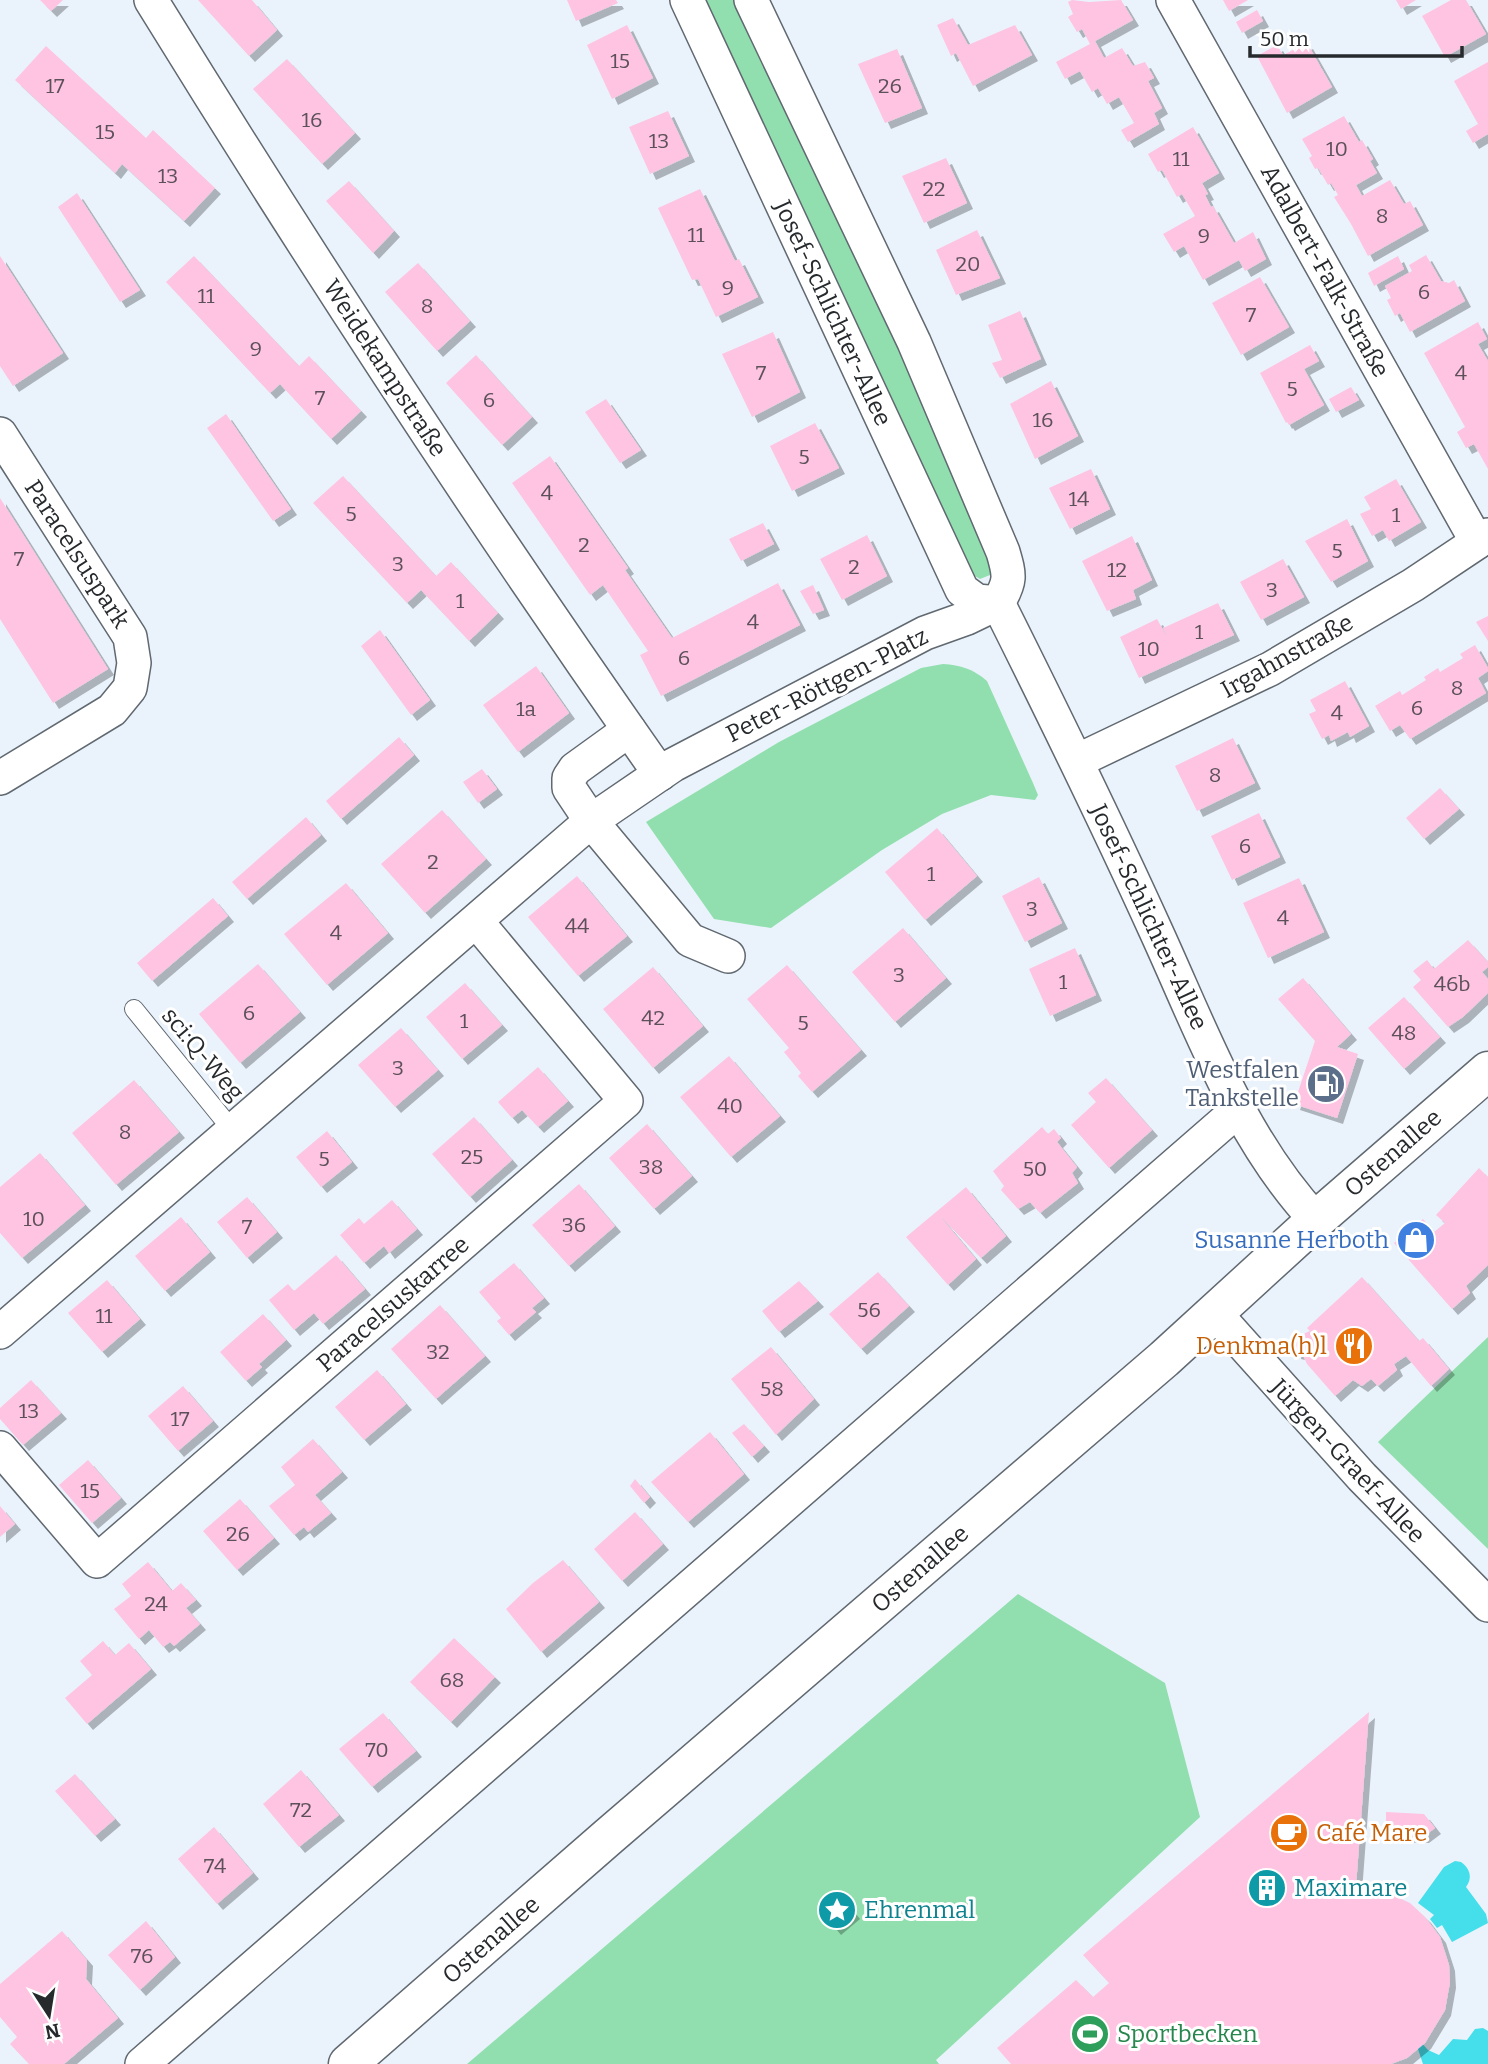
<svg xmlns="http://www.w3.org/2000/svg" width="1488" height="2064" viewBox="0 0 1488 2064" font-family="Bitter,serif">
<defs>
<filter id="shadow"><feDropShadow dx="6" dy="6" stdDeviation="0" flood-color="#0004"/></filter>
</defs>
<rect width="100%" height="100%" fill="#eaf3fc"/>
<g fill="#91dfae">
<path d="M698 0H736L982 519 996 569 990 575 980 579 968 572Z"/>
<path d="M943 664C961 665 973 669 987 681L1033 783 1038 795 1035 800 991 795 942 814 882 850 771 928 714 919 646 822 779 742 921 668Z"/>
<path d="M1488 1337V1549L1378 1442Z"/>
<path d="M1018 1594 1165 1683 1200 1817 946 2051 936 2060 939 2064H467Z"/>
</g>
<g fill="#45deeb">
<path d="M1455 1861 1461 1862C1470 1868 1473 1878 1466 1887L1486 1914 1488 1923 1452 1942 1442 1925 1437 1928 1430 1919 1434 1915 1418 1903 1444 1867Z"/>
<path d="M1483 2028 1488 2031V2064H1423L1418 2049V2039L1428 2050 1439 2055 1453 2039 1467 2040 1475 2029Z"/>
</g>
<g fill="#fec4e2" filter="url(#shadow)">
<path d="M40 0H63L51 11Z"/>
<path d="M198 0H252L277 30 249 56Z"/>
<path d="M567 0H616L618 3 576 21Z"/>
<path d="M1072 0 1089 2 1121 0 1133 20 1095 41 1104 58 1122 48 1133 66 1145 62 1154 78 1148 81 1162 108 1154 113 1159 124 1128 142 1121 130 1134 123 1119 97 1107 104 1098 88 1092 92 1080 71 1065 79 1056 62 1090 44 1082 29 1077 32 1068 17 1073 14 1068 2Z"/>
<path d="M1223 0H1248L1229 11Z"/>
<path d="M1396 0H1416L1401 9Z"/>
<path d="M1451 0H1466L1486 34 1445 57 1422 16Z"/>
<path d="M1257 10 1263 21 1242 33 1236 22Z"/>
<path d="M953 18 968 45 1015 25 1032 55 973 86 956 53 951 56 937 25Z"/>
<path d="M627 25 653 78 612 99 587 45Z"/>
<path d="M1307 43 1332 87 1287 113 1257 56 1277 45 1283 55Z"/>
<path d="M46 46 146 138 153 130 215 188 184 221 122 164 115 173 15 80Z"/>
<path d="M897 49 922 108 885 123 858 64Z"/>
<path d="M287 59 355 133 322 164 253 89Z"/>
<path d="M1488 62V134L1473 143 1466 131 1478 124 1454 81Z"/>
<path d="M668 111 689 156 650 174 629 127Z"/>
<path d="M1344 116 1359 142 1362 140 1373 159 1370 161 1377 173 1356 185 1362 196 1390 180 1404 204 1410 201 1423 225 1368 256 1351 224 1334 197 1338 195 1331 183 1328 185 1318 168 1315 169 1309 158 1312 156 1302 139Z"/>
<path d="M1193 127 1219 173 1202 183 1208 194 1205 195 1211 207 1213 206 1234 243 1253 232 1266 259 1245 271 1239 260 1203 280 1184 246 1174 252 1163 234 1195 216 1182 194 1177 197 1162 170 1158 172 1148 154Z"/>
<path d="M946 158 967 203 924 223 902 176Z"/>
<path d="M349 181 394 231 373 253 326 201Z"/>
<path d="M700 189 735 261 739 259 758 297 716 317 698 279 692 280 658 208Z"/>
<path d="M77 193 140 290 120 302 58 207Z"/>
<path d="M977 230 1000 278 956 295 936 250Z"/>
<path d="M1426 255 1441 281 1449 283 1454 280 1465 301 1410 332 1400 313 1395 316 1387 300 1391 298 1385 286 1412 271 1409 265Z"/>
<path d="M0 256 63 353 13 386 0 366Z"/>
<path d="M194 256 299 366 309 356 361 411 331 439 280 384 270 393 166 282Z"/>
<path d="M1398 256 1404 269 1374 286 1368 273Z"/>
<path d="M418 263 470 321 437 351 385 292Z"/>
<path d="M1260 277 1289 327 1241 355 1212 303Z"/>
<path d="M1020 311 1041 359 1000 378 992 363 1002 360 988 325Z"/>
<path d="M1478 322 1487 339 1478 344 1488 361V469L1474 444 1466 448 1457 432 1465 427 1424 353Z"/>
<path d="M773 332 800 392 752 417 722 354Z"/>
<path d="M1310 345 1319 361 1304 369 1324 405 1289 425 1287 422 1286 423 1260 373Z"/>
<path d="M476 355 532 417 502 445 446 383Z"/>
<path d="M1051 381 1078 436 1035 459 1010 404Z"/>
<path d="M1351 387 1359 400 1336 412 1329 399Z"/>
<path d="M606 399 641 450 620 463 585 412Z"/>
<path d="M226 414 291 509 273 521 207 428Z"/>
<path d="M815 423 839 468 792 491 770 446Z"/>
<path d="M550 456 628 568 625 570 672 638 778 583 800 625 661 696 640 655 648 651 603 585 590 595 512 483Z"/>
<path d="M1091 469 1110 509 1070 529 1049 488Z"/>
<path d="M343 476 436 576 451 562 498 613 469 641 421 590 407 603 313 503Z"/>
<path d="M1396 479 1421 522 1389 541 1383 530 1372 536 1360 514 1371 509 1364 497Z"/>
<path d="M0 498 108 669 53 703 0 619Z"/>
<path d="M1347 519 1368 561 1331 582 1305 541Z"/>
<path d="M763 523 774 544 741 561 729 539Z"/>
<path d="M867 535 887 576 842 600 820 559Z"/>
<path d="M1132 536 1152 580 1133 590 1136 599 1107 611 1082 561Z"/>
<path d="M1283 559 1304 597 1261 620 1240 582Z"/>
<path d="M813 585 824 610 813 614 800 591Z"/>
<path d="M1218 603 1234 635 1139 678 1120 637 1157 619 1167 637 1163 628Z"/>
<path d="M1488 616V641L1476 622Z"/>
<path d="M380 630 430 700 411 715 361 646Z"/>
<path d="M1475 645 1488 668V671L1478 678 1486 693 1410 739 1400 725 1390 731 1375 706 1400 691 1402 695 1426 680 1424 677 1438 668 1440 672 1463 658 1460 654Z"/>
<path d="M536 666 569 713 518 752 483 705Z"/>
<path d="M1345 681 1369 726 1350 737 1348 732 1331 741 1329 735 1322 739 1309 714 1316 711 1310 700Z"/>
<path d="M399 737 414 755 341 819 326 801Z"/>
<path d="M1233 738 1255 783 1197 811 1175 766Z"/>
<path d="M482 769 497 789 478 803 463 782Z"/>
<path d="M1440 788 1459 809 1424 839 1406 818Z"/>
<path d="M442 810 486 859 425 913 381 864Z"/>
<path d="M1259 813 1280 857 1232 880 1211 836Z"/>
<path d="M306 817 321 835 247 899 232 882Z"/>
<path d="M937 828 977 876 925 920 885 872Z"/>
<path d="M577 876 627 936 578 976 528 917Z"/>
<path d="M1039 877 1062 923 1025 942 1002 896Z"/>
<path d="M1299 878 1324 932 1268 958 1243 903Z"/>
<path d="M346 883 388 933 327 985 284 934Z"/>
<path d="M213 898 228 916 152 981 137 963Z"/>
<path d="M903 928 946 978 895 1022 852 972Z"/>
<path d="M1468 940 1488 962V967L1482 972 1488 979V993L1463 1017 1448 1027 1413 987 1421 980 1413 971 1427 960 1434 969Z"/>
<path d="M1075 948 1096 995 1050 1016 1029 969Z"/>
<path d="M258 964 300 1012 240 1063 199 1014Z"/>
<path d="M787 965 861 1050 812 1092 798 1076 801 1073 784 1052 789 1048 747 999Z"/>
<path d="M653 967 703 1026 653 1068 603 1009Z"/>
<path d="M1303 978 1351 1034 1337 1047 1358 1054 1337 1118 1294 1104 1315 1041 1278 999Z"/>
<path d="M465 983 502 1025 462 1059 426 1017Z"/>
<path d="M1404 997 1440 1037 1404 1069 1368 1028Z"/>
<path d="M401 1028 438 1070 395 1107 358 1065Z"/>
<path d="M729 1056 780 1116 731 1157 680 1097Z"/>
<path d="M538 1067 568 1101 538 1127 522 1110 512 1118 498 1102Z"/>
<path d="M1106 1078 1152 1130 1109 1168 1071 1125 1096 1102 1088 1093Z"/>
<path d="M134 1080 179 1132 116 1185 72 1133Z"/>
<path d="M474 1117 512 1160 470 1197 432 1154Z"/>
<path d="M647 1124 692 1176 654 1209 609 1158Z"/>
<path d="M1042 1127 1048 1134 1054 1129 1061 1138 1057 1142 1077 1167 1072 1173 1078 1183 1040 1213 1030 1202 1018 1209 1001 1190 1004 1186 993 1171Z"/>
<path d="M327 1131 352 1162 321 1187 296 1157Z"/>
<path d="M40 1153 85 1205 22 1258 0 1233V1187Z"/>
<path d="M1479 1168 1488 1177V1265L1466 1286 1470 1293 1452 1309 1394 1243 1423 1219 1434 1232 1445 1223 1436 1215Z"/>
<path d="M579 1184 615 1226 569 1266 532 1225Z"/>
<path d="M966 1187 1006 1236 981 1258 940 1216 976 1259 948 1285 906 1237Z"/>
<path d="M247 1197 277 1232 247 1258 217 1222Z"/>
<path d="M392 1200 417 1229 389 1253 384 1246 364 1263 340 1235 359 1218 364 1224Z"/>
<path d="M181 1217 210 1252 165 1291 135 1256Z"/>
<path d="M336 1255 365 1289 323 1324 314 1313 294 1330 269 1300 288 1284 294 1291Z"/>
<path d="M514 1263 544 1298 532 1308 536 1312 509 1335 497 1321 501 1318 479 1292Z"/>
<path d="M878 1272 909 1306 861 1349 829 1314Z"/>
<path d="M1362 1277 1419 1341 1423 1338 1449 1369 1431 1386 1406 1356 1394 1364 1397 1370 1378 1386 1371 1379 1362 1386 1353 1380 1335 1396 1307 1364 1303 1355 1295 1353 1297 1337 1310 1331 1307 1328Z"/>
<path d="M107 1280 140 1319 102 1352 68 1313Z"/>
<path d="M799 1281 818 1301 779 1332 762 1311Z"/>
<path d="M440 1305 485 1356 436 1399 391 1349Z"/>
<path d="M263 1314 286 1340 259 1364 262 1367 246 1381 220 1352Z"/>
<path d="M771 1347 814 1399 776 1435 731 1379Z"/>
<path d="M377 1370 406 1404 364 1440 335 1407Z"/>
<path d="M31 1380 61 1413 23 1445 0 1419V1408Z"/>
<path d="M183 1386 213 1421 178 1451 148 1416Z"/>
<path d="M744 1424 764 1446 752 1457 732 1433Z"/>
<path d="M710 1432 744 1474 688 1522 651 1482Z"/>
<path d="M313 1439 342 1472 315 1495 331 1513 308 1532 304 1527 294 1535 269 1506 295 1485 281 1467Z"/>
<path d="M88 1460 121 1498 92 1523 59 1485Z"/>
<path d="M635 1479 650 1497 644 1503 630 1486Z"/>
<path d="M240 1499 274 1538 237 1570 203 1531Z"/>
<path d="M0 1506 15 1524 0 1537Z"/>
<path d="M635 1512 663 1544 622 1581 594 1549Z"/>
<path d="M563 1560 599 1602 541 1652 506 1609 533 1583Z"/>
<path d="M148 1562 172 1591 181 1583 196 1600 186 1608 200 1624 174 1646 170 1642 163 1647 149 1630 139 1639 114 1609 131 1596 122 1584Z"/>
<path d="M454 1638 495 1677 451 1722 410 1682Z"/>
<path d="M103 1641 115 1655 129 1643 151 1669 87 1724 65 1698 92 1675 80 1661Z"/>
<path d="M1369 1712 1356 1886 1382 1890 1410 1903 1425 1917 1440 1937 1449 1965 1450 1982 1445 2010 1425 2043 1407 2058 1391 2064H1011L997 2048 1076 1980 1093 1997 1109 1983 1083 1955Z"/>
<path d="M383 1713 416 1751 372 1787 339 1749Z"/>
<path d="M301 1770 339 1815 299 1847 263 1804Z"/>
<path d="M75 1774 115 1819 95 1836 55 1791Z"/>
<path d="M1386 1812 1424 1814 1435 1828 1423 1837 1386 1836Z"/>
<path d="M214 1827 253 1873 217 1904 178 1859Z"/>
<path d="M837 1892 854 1913 835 1929 818 1908Z"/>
<path d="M146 1921 175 1957 140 1990 108 1955Z"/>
<path d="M62 1931 87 1960 86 1979 118 2018 64 2064H29L10 2044 17 2037 0 2017V1984Z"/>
</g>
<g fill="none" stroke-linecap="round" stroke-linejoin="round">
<defs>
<path id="lane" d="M134 1009 233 1131"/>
<g id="street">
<path d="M151 0C313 263 482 521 660 774"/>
<path d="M687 0 962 590 977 601 998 603"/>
<path d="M751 0 914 342 1003 552C1010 576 1011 581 998 603"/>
<path d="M1173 0 1477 542"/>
<path d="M0 434 130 637 134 663 130 688 112 710 0 778"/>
<path d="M998 603C1052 711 1105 819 1155 929 1201 1029 1240 1139 1316 1220"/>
<path d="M629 730 575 769 569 778V788L591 821 690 940 728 956"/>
<path d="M1077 761 1270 669 1413 585 1488 535"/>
<path d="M1214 1312 1362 1477 1488 1605"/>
<path d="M0 1332 591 821 673 765 925 633 967 618 998 603"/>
<path d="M0 1448 97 1561 626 1101 477 922"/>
<path d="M142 2064 1238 1110"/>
</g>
<path id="secondary" d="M348 2064 608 1837 1164 1359 1316 1220 1488 1071"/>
</defs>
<use href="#lane" stroke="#606870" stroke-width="20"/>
<use href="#street" stroke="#606870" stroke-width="36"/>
<use href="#secondary" stroke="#606870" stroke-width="41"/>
<use href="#lane" stroke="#fff" stroke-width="18"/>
<use href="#street" stroke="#fff" stroke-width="33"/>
<use href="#secondary" stroke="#fff" stroke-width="38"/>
</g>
<defs>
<symbol id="fuel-disc" viewBox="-11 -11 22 22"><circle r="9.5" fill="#5c6f8a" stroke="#fff"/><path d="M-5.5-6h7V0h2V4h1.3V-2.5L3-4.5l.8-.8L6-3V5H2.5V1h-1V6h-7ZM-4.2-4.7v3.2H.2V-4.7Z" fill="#fff"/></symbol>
<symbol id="shop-disc" viewBox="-11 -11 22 22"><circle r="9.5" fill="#3f7fe0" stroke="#fff"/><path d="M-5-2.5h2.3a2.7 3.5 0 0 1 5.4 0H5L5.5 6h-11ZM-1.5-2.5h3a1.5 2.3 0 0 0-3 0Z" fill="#fff"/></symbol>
<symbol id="restaurant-disc" viewBox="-11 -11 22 22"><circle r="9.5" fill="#e8710a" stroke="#fff"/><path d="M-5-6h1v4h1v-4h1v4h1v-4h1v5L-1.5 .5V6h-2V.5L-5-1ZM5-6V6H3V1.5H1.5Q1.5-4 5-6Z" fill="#fff"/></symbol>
<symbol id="cafe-disc" viewBox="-11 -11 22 22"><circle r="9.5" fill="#e8710a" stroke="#fff"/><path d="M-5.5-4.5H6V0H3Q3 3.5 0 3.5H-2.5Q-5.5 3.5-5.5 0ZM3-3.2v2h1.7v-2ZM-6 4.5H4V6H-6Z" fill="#fff"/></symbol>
<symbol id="building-disc" viewBox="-11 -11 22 22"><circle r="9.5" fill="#0f9aa8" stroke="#fff"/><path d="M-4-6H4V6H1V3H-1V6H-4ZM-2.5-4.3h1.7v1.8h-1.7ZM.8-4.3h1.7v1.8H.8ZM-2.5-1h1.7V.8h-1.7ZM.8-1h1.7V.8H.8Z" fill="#fff"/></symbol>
<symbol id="sight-disc" viewBox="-11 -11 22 22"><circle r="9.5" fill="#0f9aa8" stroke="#fff"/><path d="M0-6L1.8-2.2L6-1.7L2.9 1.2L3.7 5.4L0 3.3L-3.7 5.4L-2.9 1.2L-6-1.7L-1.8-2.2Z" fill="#fff"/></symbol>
<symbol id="stadium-disc" viewBox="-11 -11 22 22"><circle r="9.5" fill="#2e9e5b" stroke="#fff"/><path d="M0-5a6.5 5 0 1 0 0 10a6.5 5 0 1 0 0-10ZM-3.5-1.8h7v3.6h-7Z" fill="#fff"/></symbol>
</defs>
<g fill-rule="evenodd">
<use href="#fuel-disc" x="1304" y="1062" width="44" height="44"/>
<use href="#shop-disc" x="1394" y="1218" width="44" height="44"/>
<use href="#restaurant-disc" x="1332" y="1324" width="44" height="44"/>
<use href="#cafe-disc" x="1267" y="1811" width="44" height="44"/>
<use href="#building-disc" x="1245" y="1866" width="44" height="44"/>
<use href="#sight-disc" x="815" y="1888" width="44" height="44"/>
<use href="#stadium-disc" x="1068" y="2012" width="44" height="44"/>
</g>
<g text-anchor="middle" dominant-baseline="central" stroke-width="6" stroke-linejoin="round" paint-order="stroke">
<g font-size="21" fill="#5c505a">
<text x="620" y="61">15</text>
<text x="55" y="86">17</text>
<text x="890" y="86">26</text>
<text x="312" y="120">16</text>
<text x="105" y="132">15</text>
<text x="659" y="141">13</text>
<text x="1337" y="149">10</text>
<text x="1181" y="159">11</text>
<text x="168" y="176">13</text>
<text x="934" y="189">22</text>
<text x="1382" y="216">8</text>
<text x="696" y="235">11</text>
<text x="1204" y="236">9</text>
<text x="968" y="264">20</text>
<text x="728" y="288">9</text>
<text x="1424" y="292">6</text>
<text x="206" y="296">11</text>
<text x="427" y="306">8</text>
<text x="1251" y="315">7</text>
<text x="256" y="349">9</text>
<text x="761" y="373">7</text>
<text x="1461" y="373">4</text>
<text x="1292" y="389">5</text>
<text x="320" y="398">7</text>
<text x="489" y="400">6</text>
<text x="1043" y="420">16</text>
<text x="804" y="457">5</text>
<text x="547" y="493">4</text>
<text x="1079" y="499">14</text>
<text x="351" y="514">5</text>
<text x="1396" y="515">1</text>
<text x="584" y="545">2</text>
<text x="1337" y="551">5</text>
<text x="19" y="559">7</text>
<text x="398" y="564">3</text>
<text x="854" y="567">2</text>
<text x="1117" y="570">12</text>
<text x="1272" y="590">3</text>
<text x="460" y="601">1</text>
<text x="753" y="622">4</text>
<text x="1199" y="632">1</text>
<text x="1149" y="649">10</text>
<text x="684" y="658">6</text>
<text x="1457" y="688">8</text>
<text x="1417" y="708">6</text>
<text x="526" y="709">1a</text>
<text x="1337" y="713">4</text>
<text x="1215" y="775">8</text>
<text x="1245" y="846">6</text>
<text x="433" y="862">2</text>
<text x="931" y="874">1</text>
<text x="1032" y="909">3</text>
<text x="1283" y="918">4</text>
<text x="577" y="926">44</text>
<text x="336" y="933">4</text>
<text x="899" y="975">3</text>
<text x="1063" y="982">1</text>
<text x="1452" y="984">46b</text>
<text x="249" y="1013">6</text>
<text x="653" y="1018">42</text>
<text x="464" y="1021">1</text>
<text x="803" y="1023">5</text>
<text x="1404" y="1033">48</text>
<text x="398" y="1068">3</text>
<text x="730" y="1106">40</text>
<text x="125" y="1132">8</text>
<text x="472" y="1157">25</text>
<text x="324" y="1159">5</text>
<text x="651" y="1167">38</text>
<text x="1035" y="1169">50</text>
<text x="34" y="1219">10</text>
<text x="574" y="1225">36</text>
<text x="247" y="1227">7</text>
<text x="869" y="1310">56</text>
<text x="104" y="1316">11</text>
<text x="438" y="1352">32</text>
<text x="772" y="1389">58</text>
<text x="29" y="1411">13</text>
<text x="180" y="1419">17</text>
<text x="90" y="1491">15</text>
<text x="238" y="1534">26</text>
<text x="156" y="1604">24</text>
<text x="452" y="1680">68</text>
<text x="377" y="1750">70</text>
<text x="301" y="1810">72</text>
<text x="215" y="1866">74</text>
<text x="142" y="1956">76</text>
</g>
<g font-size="24" fill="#262a2d" stroke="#fff">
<text transform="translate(1325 271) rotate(61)">Adalbert-Falk-Straße</text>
<text transform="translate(833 313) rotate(65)">Josef-Schlichter-Allee</text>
<text transform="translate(385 368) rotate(57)">Weidekampstraße</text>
<text transform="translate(77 554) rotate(57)">Paracelsuspark</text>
<text transform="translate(1287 656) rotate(-29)">Irgahnstraße</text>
<text transform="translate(827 685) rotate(-27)">Peter-Röttgen-Platz</text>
<text transform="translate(1149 917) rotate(65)">Josef-Schlichter-Allee</text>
<text transform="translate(203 1054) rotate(50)">sci:Q-Weg</text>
<text transform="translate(1393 1153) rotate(-41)">Ostenallee</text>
<text transform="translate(393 1304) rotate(-41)">Paracelsuskarree</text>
<text transform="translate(1348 1461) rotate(47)">Jürgen-Graef-Allee</text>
<text transform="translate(920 1569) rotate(-41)">Ostenallee</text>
<text transform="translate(491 1940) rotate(-41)">Ostenallee</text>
</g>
<g font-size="24" fill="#4e5e75" stroke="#fff" text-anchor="end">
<text x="1299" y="1070">Westfalen<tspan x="1299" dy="28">Tankstelle</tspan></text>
</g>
<g font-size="24" fill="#366cbe" stroke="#fff" text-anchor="end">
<text x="1389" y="1240">Susanne Herboth</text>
</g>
<g font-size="24" fill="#c56008" stroke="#fff" text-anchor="end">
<text x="1327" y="1346">Denkma(h)l</text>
<text x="1316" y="1833" text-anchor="start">Café Mare</text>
</g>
<g font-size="24" fill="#0d838f" stroke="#fff" text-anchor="start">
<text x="1294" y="1888">Maximare</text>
<text x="864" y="1910">Ehrenmal</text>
</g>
<g font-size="24" fill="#27864d" stroke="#fff" text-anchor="start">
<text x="1117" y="2034">Sportbecken</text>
</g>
</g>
<g transform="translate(49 2015) rotate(168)" stroke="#ffffff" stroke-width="5" paint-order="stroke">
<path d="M0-5L12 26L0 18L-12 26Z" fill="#262a2d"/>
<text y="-10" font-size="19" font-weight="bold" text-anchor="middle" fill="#262a2d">N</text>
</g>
<path d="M1250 46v10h212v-10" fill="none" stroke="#262a2d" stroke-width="3.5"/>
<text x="1260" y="46" font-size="21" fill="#262a2d" stroke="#ffffff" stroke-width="5" paint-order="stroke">50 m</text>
</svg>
